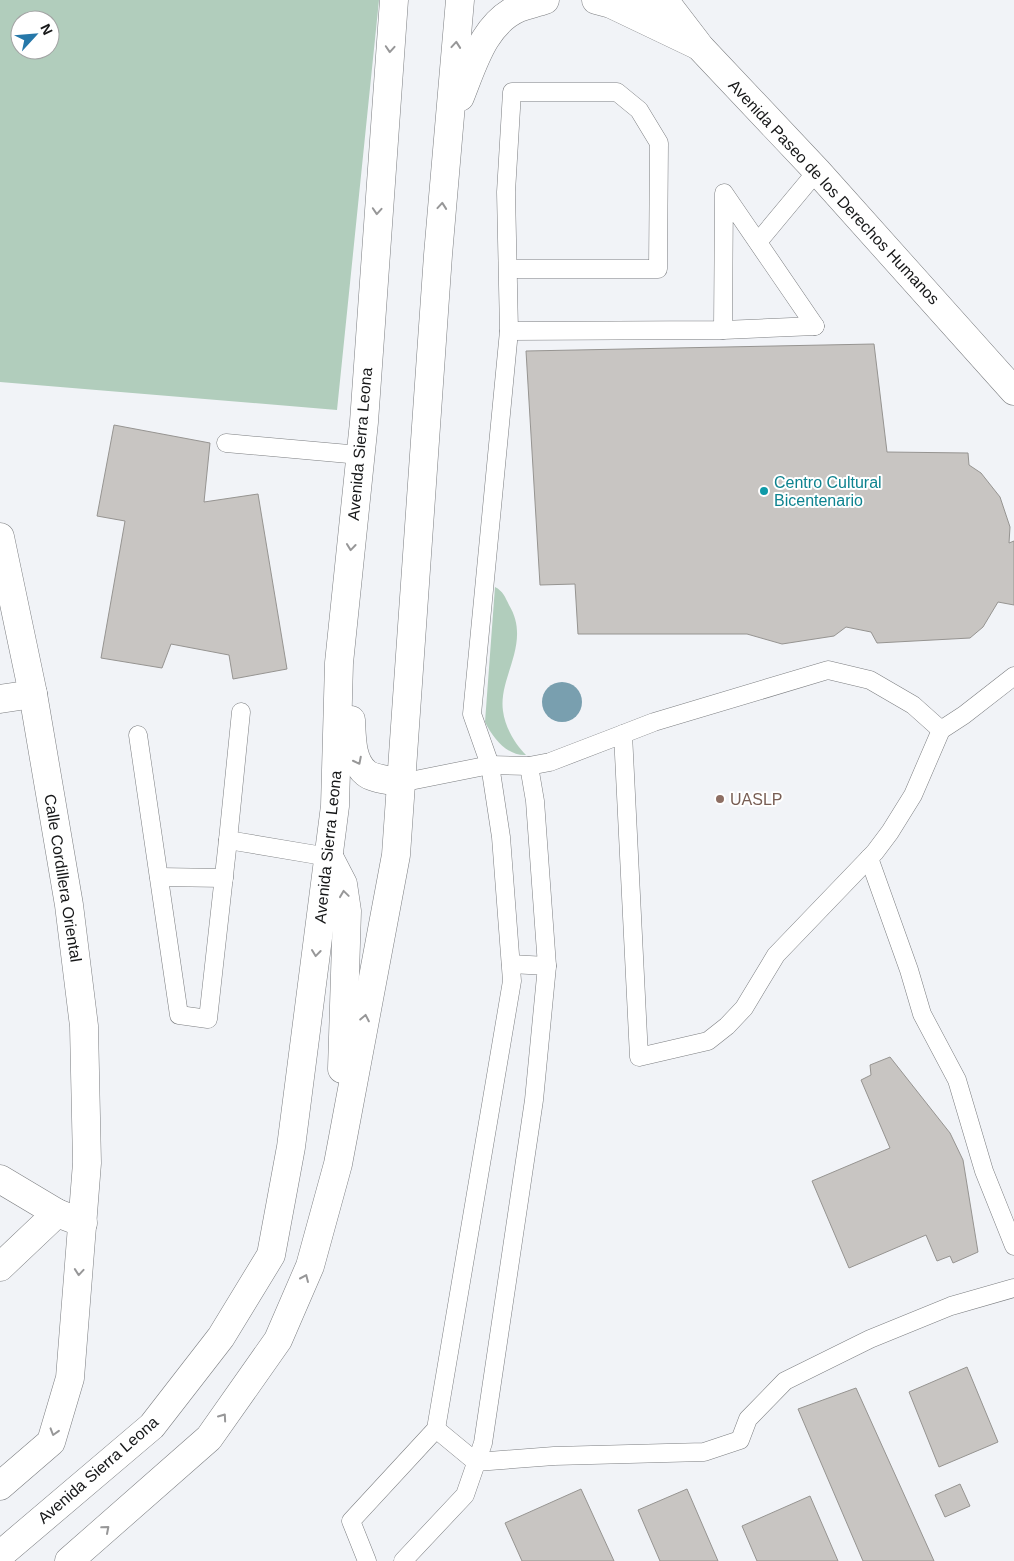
<svg xmlns="http://www.w3.org/2000/svg" width="1014" height="1561" viewBox="0 0 1014 1561" font-family="Helvetica,sans-serif">
<rect width="100%" height="100%" fill="#f1f3f7"/>
<g fill="#b1cdbc" fill-rule="evenodd">
<path d="M0 0H379L337 410 0 382ZM20 20H50V50H20Z"/>
<path d="M495 587C503 591 505 597 509 605 532 643 498 677 503 711 505 727 515 744 526 755 507 756 493 738 485 722Z"/>
</g>
<circle fill="#799faf" cx="562" cy="702" r="20"/>
<g fill="#c8c5c2" stroke="#969491">
<path d="M874 344 887 452 968 453 969 465 981 473 1000 497 1010 527 1009 543 1014 541V605L998 602 983 627 970 638 877 643 871 632 846 627 834 636 782 644 747 634H578L575 584 540 585 526 351Z"/>
<path d="M114 425 210 443 204 502 258 494 287 669 233 679 229 655 171 644 162 668 101 658 125 521 97 516Z"/>
<path d="M890 1057 950 1133 963 1160 978 1252 953 1263 950 1256 937 1261 926 1235 849 1268 812 1181 890 1148 861 1080 871 1075 870 1065Z"/>
<path d="M967 1367 998 1442 939 1467 909 1392Z"/>
<path d="M856 1388 934 1561H863L798 1409Z"/>
<path d="M960 1484 970 1506 945 1517 935 1495Z"/>
<path d="M581 1489 614 1561H522L505 1523Z"/>
<path d="M687 1489 718 1561H660L638 1510Z"/>
<path d="M810 1496 838 1561H757L742 1526Z"/>
</g>
<g fill="none" stroke-linecap="round" stroke-linejoin="round">
<defs>
<g id="service">
<path d="M758 242 817 171"/>
<path d="M723 330 815 326"/>
<path d="M509 331 723 330 724 193 815 326"/>
<path d="M226 443 360 455"/>
<path d="M241 712 228 840 329 857"/>
<path d="M623 734 654 722 828 670 870 680 913 705 941 730"/>
<path d="M138 735 179 1015 208 1019 228 840"/>
<path d="M400 783 490 765 529 766 550 762 623 734 639 1057 708 1041 727 1026 744 1008 776 955 875 852 890 832 913 795 941 730 964 715 1014 676"/>
<path d="M869 858 909 970 922 1014 957 1080 984 1171 1014 1246"/>
<path d="M159 877 224 878"/>
<path d="M511 964 547 966"/>
<path d="M436 1429 476 1462 554 1456 704 1452 740 1440 748 1419 785 1381 870 1339 951 1306 1014 1288"/>
<path d="M367 1561 351 1521 436 1429 512 981 501 837 490 765 472 714 509 331 506 192 512 92H617L639 110 659 143 658 269H509"/>
<path d="M403 1561 465 1495 483 1443 534 1100 547 966 535 801 529 766"/>
</g>
<g id="minor">
<path d="M0 537 33 694 69 905 84 1026 87 1163 70 1378 51 1442 0 1486"/>
<path d="M0 699 33 694"/>
<path d="M0 1179 57 1213 83 1223"/>
<path d="M0 1267 57 1213"/>
</g>
<path id="primary" d="M647 0 699 46 817 171 1014 391"/>
<g id="trunk">
<path d="M596 0 611 4 699 46"/>
<path d="M664 0 697 43"/>
<path d="M460 97C473 65 484 23 519 8 527 5 536 3 545 0"/>
<path d="M351 720C352 737 351 761 366 773 373 779 391 780 400 783"/>
<path d="M329 857 343 884 347 911 342 1069"/>
<path d="M0 1555 152 1426 221 1337 271 1255 291 1147 335 806 339 663 364 422 394 0"/>
<path d="M69 1561 209 1438 278 1340 310 1266 338 1164 396 855 438 255 460 0"/>
</g>
</defs>
<use href="#service" stroke="#7c7e81" stroke-width="19"/>
<use href="#minor" stroke="#7c7e81" stroke-width="29"/>
<use href="#primary" stroke="#7c7e81" stroke-width="29"/>
<use href="#trunk" stroke="#7c7e81" stroke-width="29"/>
<use href="#service" stroke="#fff" stroke-width="18"/>
<use href="#minor" stroke="#fff" stroke-width="28"/>
<use href="#primary" stroke="#fff" stroke-width="28"/>
<use href="#trunk" stroke="#fff" stroke-width="28"/>
</g>
<defs><path id="oneway-chevron" d="M-2-3.5L2.5 0L-2 3.5" fill="none" stroke-width="1.6" stroke-linecap="round" stroke-linejoin="round" transform="scale(1.25)"/></defs>
<g stroke="#979798">
<use href="#oneway-chevron" transform="translate(456 45) rotate(-85)"/>
<use href="#oneway-chevron" transform="translate(390 49) rotate(94)"/>
<use href="#oneway-chevron" transform="translate(442 206) rotate(-85)"/>
<use href="#oneway-chevron" transform="translate(377 211) rotate(94)"/>
<use href="#oneway-chevron" transform="translate(351 547) rotate(96)"/>
<use href="#oneway-chevron" transform="translate(358 761) rotate(63)"/>
<use href="#oneway-chevron" transform="translate(344 894) rotate(-98)"/>
<use href="#oneway-chevron" transform="translate(316 953) rotate(97)"/>
<use href="#oneway-chevron" transform="translate(365 1018) rotate(-79)"/>
<use href="#oneway-chevron" transform="translate(79 1272) rotate(95)"/>
<use href="#oneway-chevron" transform="translate(305 1278) rotate(-66)"/>
<use href="#oneway-chevron" transform="translate(223 1417) rotate(-55)"/>
<use href="#oneway-chevron" transform="translate(54 1432) rotate(107)"/>
<use href="#oneway-chevron" transform="translate(106 1529) rotate(-41)"/>
</g>
<circle fill="#0f9aa8" stroke="#fff" stroke-width="2" cx="764" cy="491" r="5"/>
<circle fill="#8d6e63" stroke="#fff" stroke-width="2" cx="720" cy="799" r="5"/>
<g text-anchor="middle" dominant-baseline="central" stroke-width="4" stroke-linejoin="round" paint-order="stroke">
<g font-size="16" fill="#171819" stroke="#fff">
<text transform="translate(834 192) rotate(47)">Avenida Paseo de los Derechos Humanos</text>
<text transform="translate(360 444) rotate(-85)">Avenida Sierra Leona</text>
<text transform="translate(328 847) rotate(-84)">Avenida Sierra Leona</text>
<text transform="translate(63 878) rotate(81)">Calle Cordillera Oriental</text>
<text transform="translate(98 1470) rotate(-41)">Avenida Sierra Leona</text>
</g>
<g font-size="16" fill="#0d838f" stroke="#fff" text-anchor="start">
<text x="774" y="482">Centro Cultural<tspan x="774" dy="18">Bicentenario</tspan></text>
</g>
<g font-size="16" fill="#785e54" stroke="#fff" text-anchor="start">
<text x="730" y="799">UASLP</text>
</g>
</g>
<g transform="translate(35 35) rotate(64)"><circle r="24" fill="#ffffff" stroke="#a2a3a3"/>
<path d="M0-4L9 19L0 12L-9 19Z" fill="#2678a9"/>
<text y="-8" font-size="14" font-weight="bold" text-anchor="middle" fill="#171819">N</text>
</g>
</svg>
